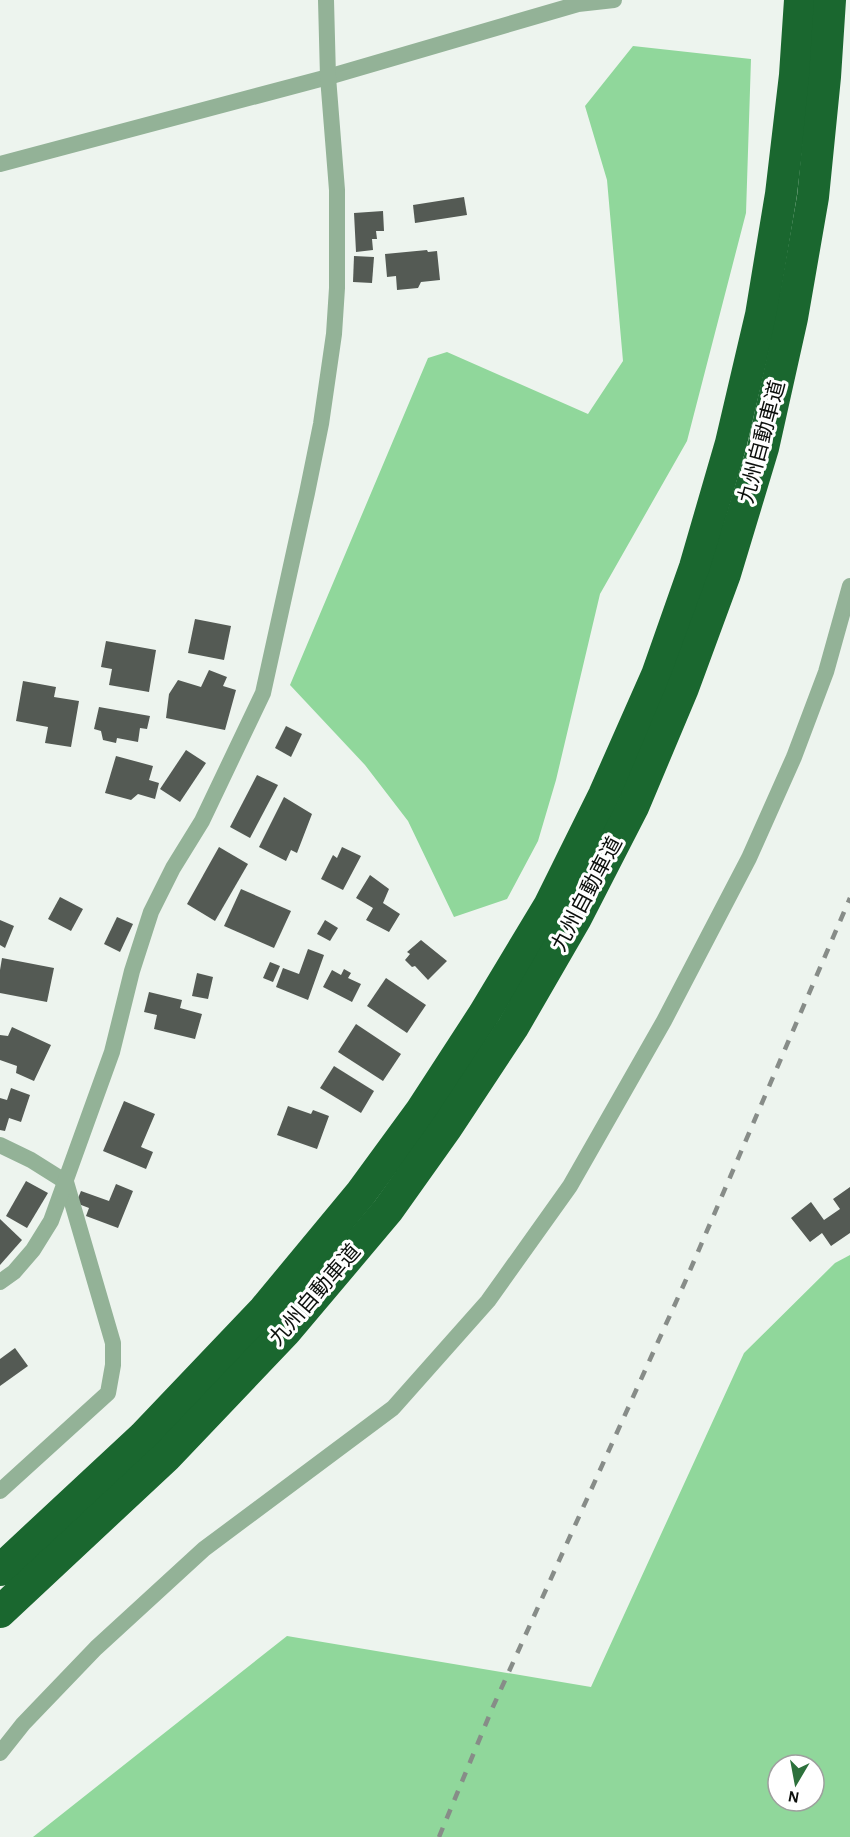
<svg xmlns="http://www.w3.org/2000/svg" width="850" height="1837" viewBox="0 0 850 1837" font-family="'Alegreya Sans','Noto Sans JP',sans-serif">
<rect width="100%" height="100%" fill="#edf4ee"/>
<g fill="#90d79b" fill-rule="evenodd">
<path d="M633 46 751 59 746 213 687 441 600 594 556 780 538 841 507 899 454 917 408 821 365 765 290 685 428 358 447 352 588 414 623 361 607 180 585 106Z"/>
<path d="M850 1255V1837H33L287 1636 591 1687 744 1353 835 1263ZM778 1765H814V1801H778Z"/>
</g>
<g fill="#545a54">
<path d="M464 197 467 215 415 223 413 205Z"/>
<path d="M383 211 384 231H376L377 239H372L373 250 356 252 354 213Z"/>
<path d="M427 250 428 252 437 251 440 280 421 282 418 288 397 290 396 276 387 277 385 254Z"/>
<path d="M354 256 374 257 372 283 353 282Z"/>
<path d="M195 619 231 626 224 660 188 653Z"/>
<path d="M106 641 156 650 149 692 109 685 112 669 101 667Z"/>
<path d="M209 670 227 677 223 686 236 690 225 730 166 718 169 694 178 680 201 687Z"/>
<path d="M23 681 56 687 54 697 79 701 71 747 45 743 48 727 16 721Z"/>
<path d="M99 707 150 716 147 729 140 728 138 742 117 738 116 743 103 740 101 731 94 729Z"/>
<path d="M286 726 302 734 291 757 275 748Z"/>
<path d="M186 750 206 763 180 802 160 789Z"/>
<path d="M116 756 153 766 149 780 159 783 155 799 138 794 131 800 105 793Z"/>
<path d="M257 775 278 785 250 838 230 827Z"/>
<path d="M284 797 312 814 297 853 291 850 286 861 259 847Z"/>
<path d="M219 847 248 864 215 921 187 904Z"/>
<path d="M342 847 361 856 343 890 321 879 333 855 337 858Z"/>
<path d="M370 875 389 889 383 903 400 914 389 932 366 920 373 908 356 898Z"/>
<path d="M241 889 291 911 274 948 224 926Z"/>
<path d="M60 897 83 909 71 931 48 919Z"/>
<path d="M117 917 133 924 120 952 104 944Z"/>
<path d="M0 920 14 926 5 948 0 945Z"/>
<path d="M325 920 338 928 330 941 317 934Z"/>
<path d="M421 940 447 961 428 980 415 966 412 967 405 960 410 954 407 952Z"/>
<path d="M308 949 324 955 308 1000 276 987 283 968 299 974Z"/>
<path d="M2 958 54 968 47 1002 0 993V970Z"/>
<path d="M270 962 280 966 273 982 263 978Z"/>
<path d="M344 969 351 973 348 978 361 984 352 1002 323 987 332 970 341 975Z"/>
<path d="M197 973 213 977 208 999 192 996Z"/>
<path d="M386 978 426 1005 407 1033 367 1006Z"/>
<path d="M149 992 182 1000 180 1008 202 1014 195 1039 154 1029 157 1015 144 1012Z"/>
<path d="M356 1024 401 1054 383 1081 338 1052Z"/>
<path d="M12 1027 51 1045 34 1081 16 1073 17 1066 0 1060V1035L8 1036Z"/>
<path d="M334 1066 374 1091 361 1113 320 1088Z"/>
<path d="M11 1088 30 1095 21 1122 9 1118 5 1131 0 1130V1098L7 1100Z"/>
<path d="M124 1101 155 1114 141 1147 153 1152 146 1169 103 1151Z"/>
<path d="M288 1106 311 1114 313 1110 329 1116 317 1149 277 1135Z"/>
<path d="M26 1181 48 1193 27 1228 6 1216Z"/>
<path d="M116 1184 133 1191 118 1228 86 1216 89 1208 76 1203 81 1191 109 1201Z"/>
<path d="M850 1187V1233L831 1246 822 1233 810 1242 791 1218 811 1202 824 1220 840 1209 833 1199Z"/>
<path d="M0 1219 22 1240 0 1265Z"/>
<path d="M15 1348 28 1366 0 1386V1359Z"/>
</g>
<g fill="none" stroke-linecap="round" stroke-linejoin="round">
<g stroke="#93b297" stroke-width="16">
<path d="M0 164 328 77 578 4 614 0"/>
<path d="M0 1145 31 1160 66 1182 113 1343V1365L108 1393 0 1491"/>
<path d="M0 1282 14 1272 33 1250 51 1221 112 1052 132 971 151 912 173 868 202 821 263 693 307 493 321 424 334 334 337 288V190L328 77 326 0"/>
<path d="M0 1753 23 1724 96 1648 204 1549 393 1408 488 1301 570 1186 664 1021 749 858 794 757 826 672 850 586"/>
</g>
<g stroke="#1a672f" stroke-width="32">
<path d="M0 1570 143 1437 264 1310 361 1193 421 1111 484 1014 549 906 604 795 657 675 695 567 731 443 761 315 781 194 795 75 800 0"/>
<path d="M0 1612 167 1456 286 1331 388 1210 447 1127 513 1027 576 918 633 807 683 688 725 574 763 448 792 318 813 197 825 77 830 0"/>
</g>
<path stroke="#878c88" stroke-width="4.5" stroke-dasharray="10 10" stroke-linecap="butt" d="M439 1837 492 1709 685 1282 850 898"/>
</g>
<g text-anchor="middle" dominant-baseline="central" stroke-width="6" stroke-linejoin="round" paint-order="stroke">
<g font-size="21" fill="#0d100d" stroke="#fff">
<text transform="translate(762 442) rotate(-75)">九州自動車道</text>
<text transform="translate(587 894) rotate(-62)">九州自動車道</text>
<text transform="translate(315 1295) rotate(-49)">九州自動車道</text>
</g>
</g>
<g transform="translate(796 1783) rotate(190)"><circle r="28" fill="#ffffff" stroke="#9e9f9e" stroke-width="1.5"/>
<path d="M0-4.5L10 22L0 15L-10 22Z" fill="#2d713c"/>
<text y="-9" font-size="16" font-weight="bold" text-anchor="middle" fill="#0d100d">N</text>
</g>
</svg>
